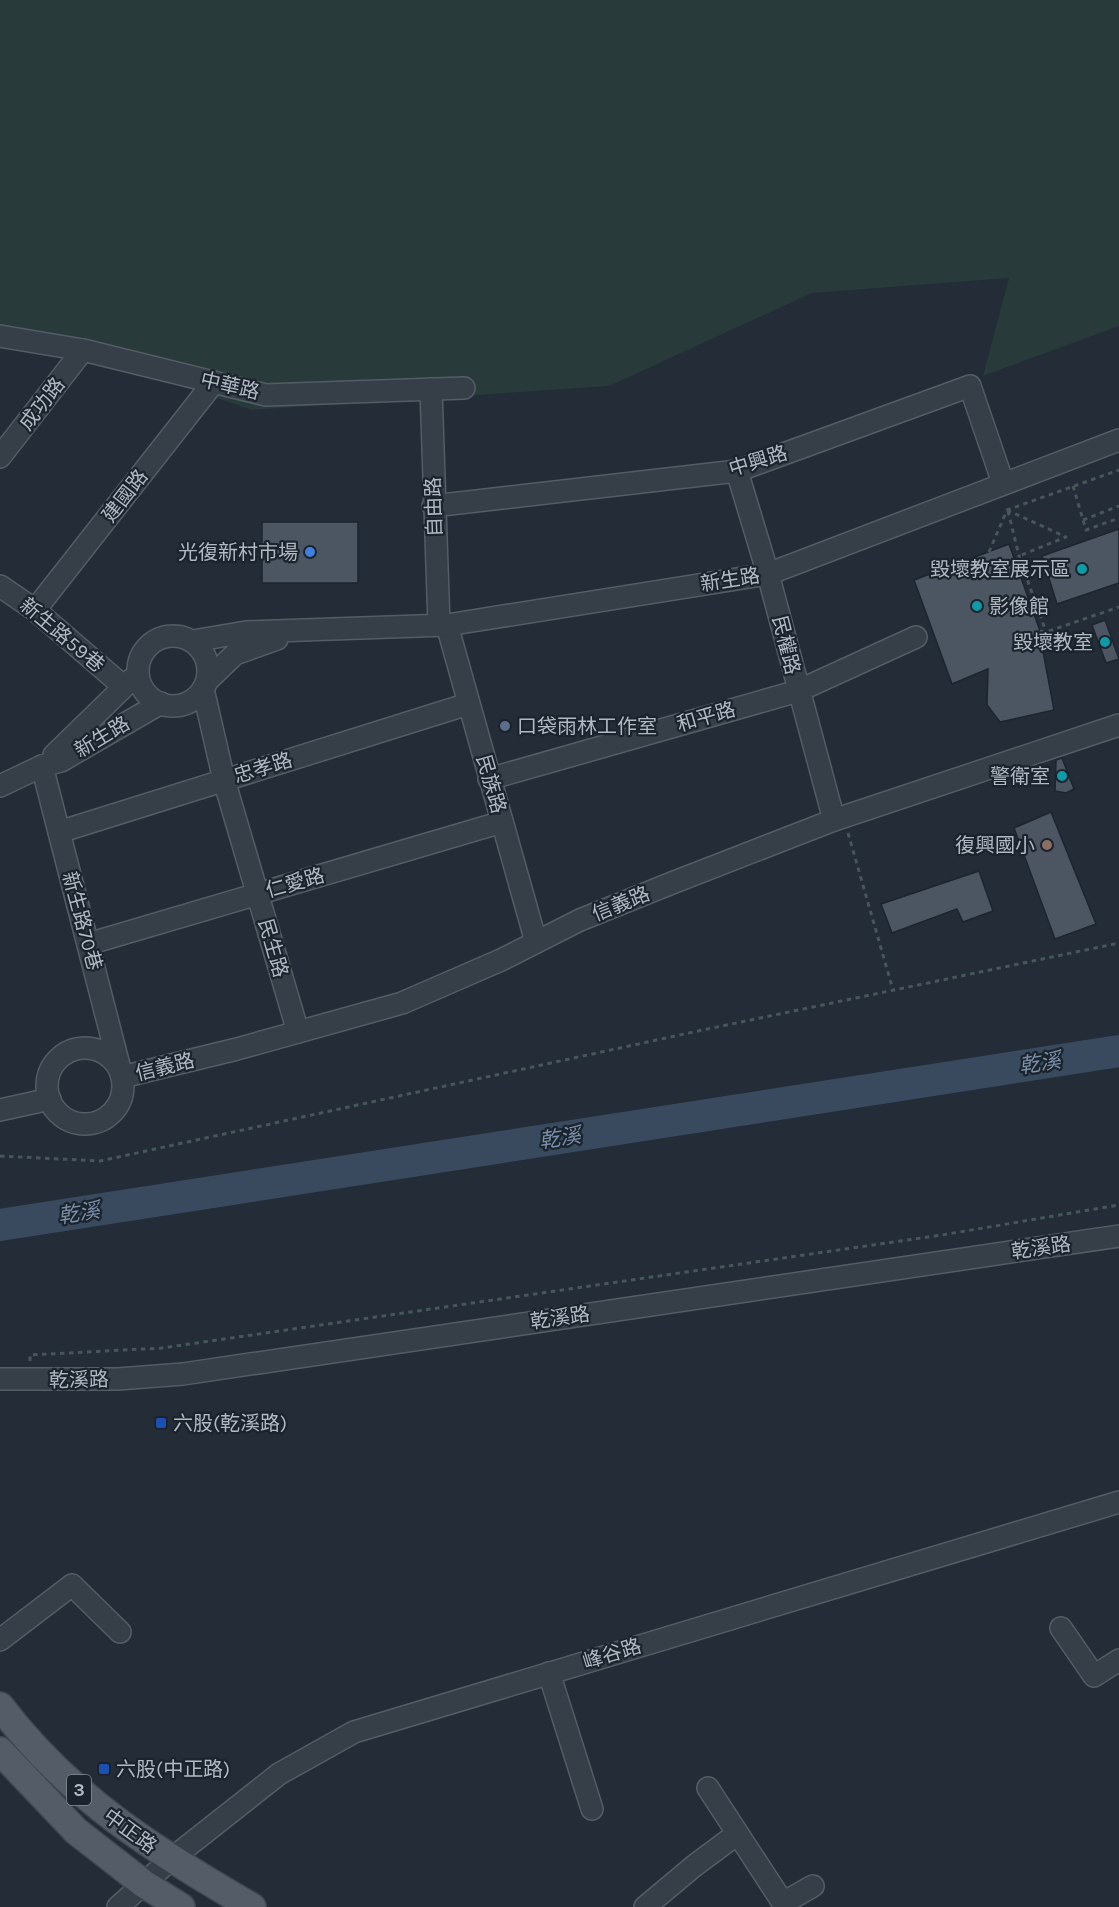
<svg xmlns="http://www.w3.org/2000/svg" width="1119" height="1907" viewBox="0 0 1119 1907" font-family="Karla,'Noto Sans TC',sans-serif">
<rect width="100%" height="100%" fill="#232c37"/>
<path fill="#283a3a" d="M0 0H1119V326L983 376 1009 278 812 293 609 386 252 410 0 325Z"/>
<g fill="none" stroke-linecap="round" stroke-linejoin="round">
<path stroke="#394a5f" stroke-width="32" d="M0 1225 1119 1051"/>
</g>
<g fill="#4b5662" stroke="#1d252e" stroke-width="1.5">
<rect x="262" y="522" width="96" height="61"/>
<path d="M1119 529V583L1057 604 1042 556Z"/>
<path d="M1009 544 1045 645 1042 646 1054 710 1000 722 987 705 988 669 952 684 914 580Z"/>
<path d="M1105 620 1119 659 1106 663 1092 625Z"/>
<path d="M1062 758 1074 789 1066 793 1055 791 1056 760Z"/>
<path d="M1051 812 1096 924 1055 939 1014 828Z"/>
<path d="M979 871 993 911 963 922 957 909 892 933 881 904Z"/>
</g>
<g fill="none" stroke-linecap="round" stroke-linejoin="round">
<defs>
<g id="minor">
<path d="M0 336 83 350 266 395 464 388"/>
<path d="M431 389 439 625"/>
<path d="M0 457 83 350"/>
<path d="M737 471 768 574 834 820"/>
<path d="M433 506 737 471 970 386 1003 483"/>
<path d="M0 586 35 610 123 686"/>
<path d="M35 610 214 382"/>
<path d="M447 625 536 942"/>
<circle cx="173" cy="671" r="35"/>
<path d="M193 641 246 632 447 625 768 574 1119 440"/>
<path d="M208 680 235 654 277 639"/>
<path d="M203 689 224 780 298 1032"/>
<path d="M54 755 132 679"/>
<path d="M42 766 122 1077 237 1049 402 1003 501 960 580 920 672 883 834 820 1119 725"/>
<path d="M489 779 798 691 916 637"/>
<path d="M0 786 42 766 61 761 161 703"/>
<path d="M59 832 468 704"/>
<path d="M88 944 502 822"/>
<circle cx="85" cy="1086" r="38"/>
<path d="M0 1110 50 1099"/>
<path d="M0 1379H118L183 1374 1119 1236"/>
<path d="M1061 1628 1094 1676 1119 1660"/>
<path d="M0 1640 72 1585 120 1632"/>
<path d="M549 1673 592 1809"/>
<path d="M708 1788 783 1903 813 1886"/>
<path d="M118 1907 170 1860 279 1774 354 1732 1119 1502"/>
<path d="M645 1907 694 1866 737 1834"/>
</g>
<g id="major">
<path d="M0 1706C69 1797 155 1851 252 1907"/>
<path d="M0 1751 76 1831 144 1884 181 1907"/>
</g>
</defs>
<use href="#minor" stroke="#545c65" stroke-width="24"/>
<use href="#major" stroke="#3f4751" stroke-width="30"/>
<g stroke="#465759" stroke-width="3" stroke-dasharray="4.5 4.5" stroke-linecap="butt">
<path d="M1073 486 1086 530 1119 518"/>
<path d="M1007 510 1066 537 1019 556"/>
<path d="M1008 511 1019 556 1046 632"/>
<path d="M1083 520 1119 506"/>
<path d="M989 552 1007 510 1119 470"/>
<path d="M1040 631 1046 632 1119 607"/>
<path d="M848 833 893 990"/>
<path d="M0 1156 100 1161 698 1031 1119 943"/>
<path d="M30 1361V1355L162 1348 942 1235 1119 1205"/>
</g>
<use href="#minor" stroke="#363e47" stroke-width="21"/>
<use href="#major" stroke="#545d67" stroke-width="27"/>
</g>
<circle fill="#3f7fe0" stroke="#1b232c" stroke-width="2" cx="310" cy="552" r="6"/>
<g fill="#0f9aa8" stroke="#1b232c" stroke-width="2">
<circle cx="1082" cy="569" r="6"/>
<circle cx="977" cy="606" r="6"/>
<circle cx="1105" cy="642" r="6"/>
<circle cx="1062" cy="776" r="6"/>
</g>
<circle fill="#5c6f8a" stroke="#1b232c" stroke-width="2" cx="505" cy="726" r="6"/>
<circle fill="#8d6e63" stroke="#1b232c" stroke-width="2" cx="1047" cy="845" r="6"/>
<g fill="#1a4fb4" stroke="#1b232c" stroke-width="2">
<rect x="155" y="1417" width="12" height="12" rx="3"/>
<rect x="98" y="1763" width="12" height="12" rx="3"/>
</g>
<g text-anchor="middle" dominant-baseline="central" stroke-width="4.5" stroke-linejoin="round" paint-order="stroke">
<rect fill="#1b232c" stroke="#848c96" stroke-width="1.5" x="67" y="1775" width="24" height="30" rx="4.5"/>
<g font-size="18" font-weight="bold" fill="#b1b9c4">
<text x="79" y="1790">3</text>
</g>
<g font-size="20" fill="#b1b9c4" stroke="#1b232c">
<text transform="translate(230 386) rotate(13)">中華路</text>
<text transform="translate(42 404) rotate(-52)">成功路</text>
<text transform="translate(758 461) rotate(-17)">中興路</text>
<text transform="translate(125 496) rotate(-52)">建國路</text>
<text transform="translate(434 507) rotate(-92)">自由路</text>
<text transform="translate(730 580) rotate(-9)">新生路</text>
<text transform="translate(62 635) rotate(40)">新生路59巷</text>
<text transform="translate(786 645) rotate(76)">民權路</text>
<text transform="translate(706 717) rotate(-16)">和平路</text>
<text transform="translate(102 737) rotate(-31)">新生路</text>
<text transform="translate(263 768) rotate(-17)">忠孝路</text>
<text transform="translate(491 784) rotate(74)">民族路</text>
<text transform="translate(295 883) rotate(-16)">仁愛路</text>
<text transform="translate(621 904) rotate(-22)">信義路</text>
<text transform="translate(82 921) rotate(75)">新生路70巷</text>
<text transform="translate(273 948) rotate(74)">民生路</text>
<text transform="translate(165 1067) rotate(-14)">信義路</text>
<text transform="translate(1041 1248) rotate(-8)">乾溪路</text>
<text transform="translate(560 1318) rotate(-8)">乾溪路</text>
<text transform="translate(79 1380) rotate(-1)">乾溪路</text>
<text transform="translate(612 1654) rotate(-17)">峰谷路</text>
<text transform="translate(130 1831) rotate(36)">中正路</text>
</g>
<g font-size="20" fill="#b1b9c4" stroke="#1b232c" text-anchor="end">
<text x="298" y="552">光復新村市場</text>
<text x="1070" y="569">毀壞教室展示區</text>
<text x="989" y="606" text-anchor="start">影像館</text>
<text x="1093" y="642">毀壞教室</text>
<text x="517" y="726" text-anchor="start">口袋雨林工作室</text>
<text x="1050" y="776">警衛室</text>
<text x="1035" y="845">復興國小</text>
<text x="173" y="1423" text-anchor="start">六股(乾溪路)</text>
<text x="116" y="1769" text-anchor="start">六股(中正路)</text>
</g>
<g font-size="21" font-style="italic" fill="#7b90aa" stroke="#1b232c">
<text transform="translate(1040 1063) rotate(-9)">乾溪</text>
<text transform="translate(560 1138) rotate(-9)">乾溪</text>
<text transform="translate(79 1213) rotate(-9)">乾溪</text>
</g>
</g>
</svg>
